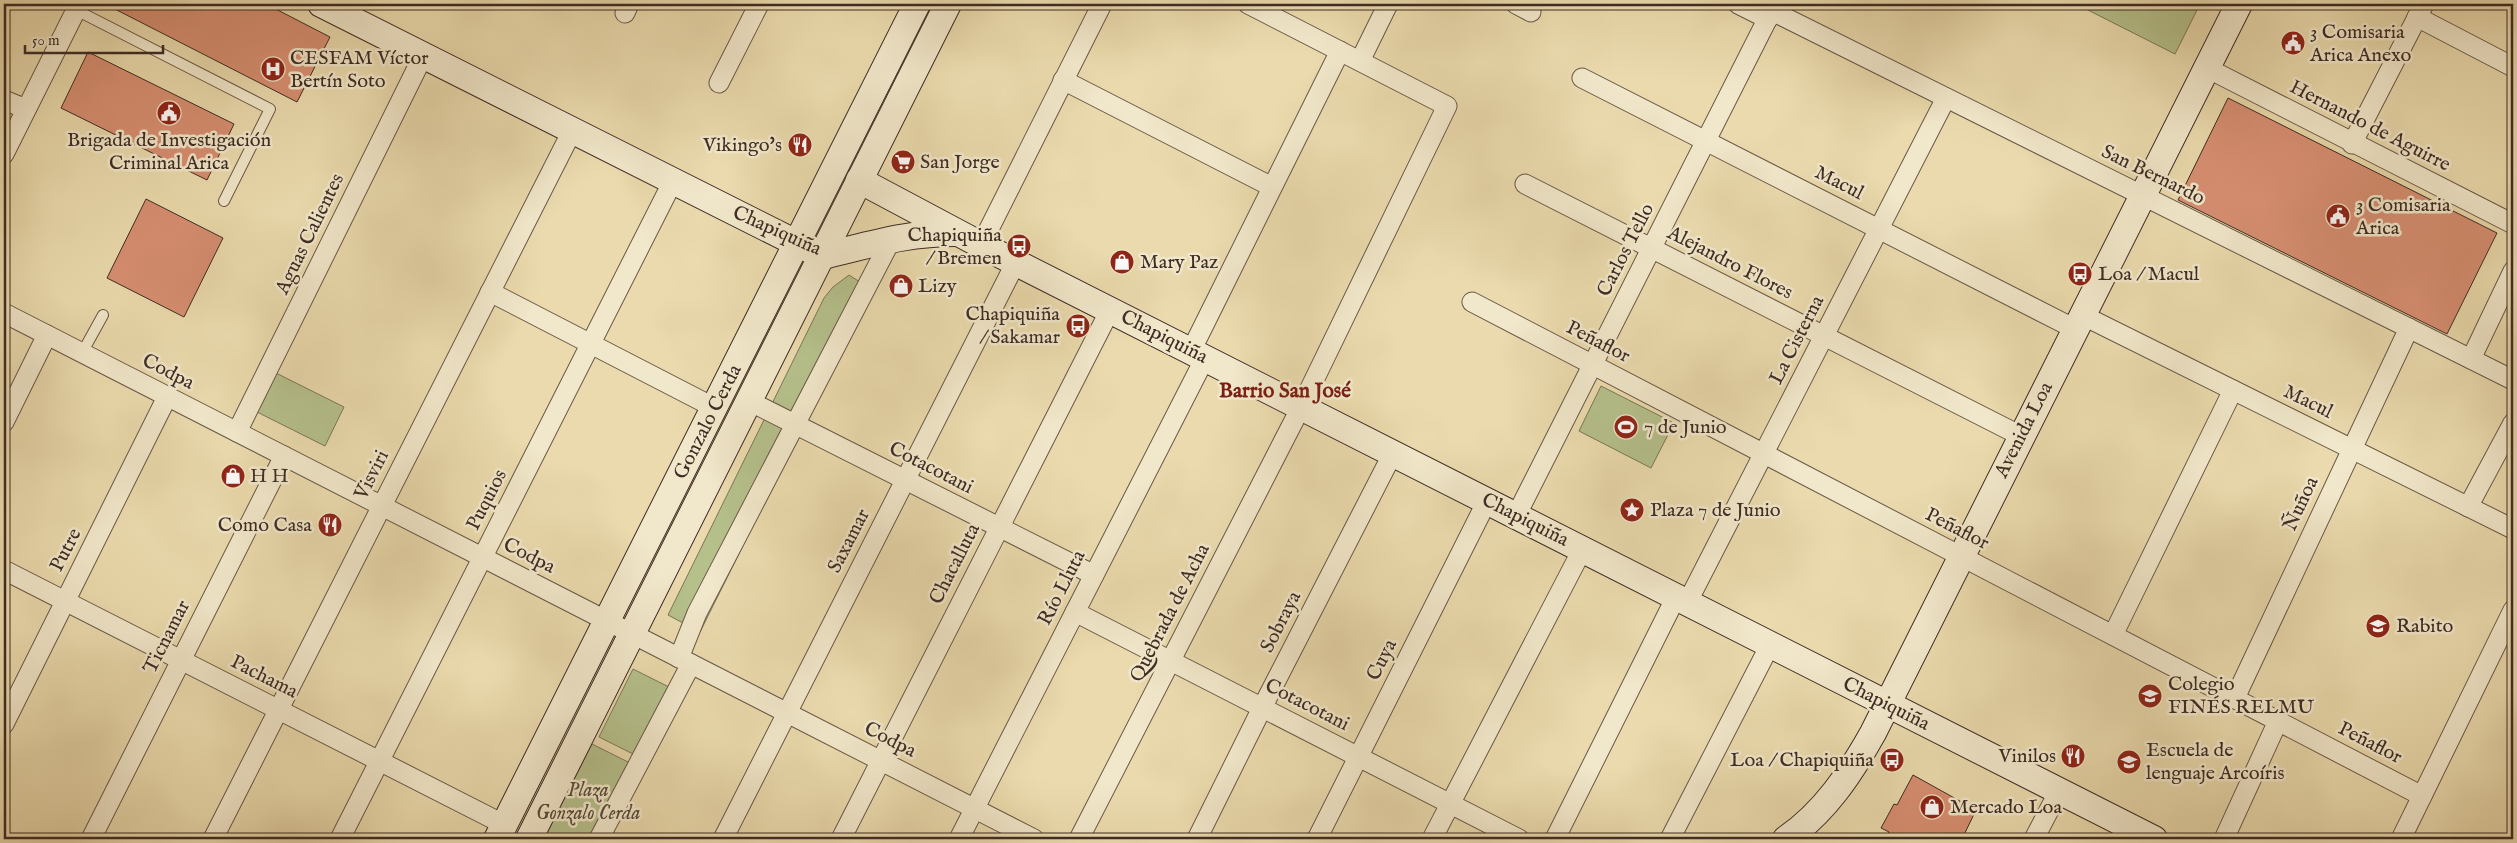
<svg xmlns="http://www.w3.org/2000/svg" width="2517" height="843" viewBox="0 0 2517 843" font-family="'IM FELL English',serif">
<rect width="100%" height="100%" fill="#eadaad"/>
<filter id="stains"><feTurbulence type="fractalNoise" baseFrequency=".004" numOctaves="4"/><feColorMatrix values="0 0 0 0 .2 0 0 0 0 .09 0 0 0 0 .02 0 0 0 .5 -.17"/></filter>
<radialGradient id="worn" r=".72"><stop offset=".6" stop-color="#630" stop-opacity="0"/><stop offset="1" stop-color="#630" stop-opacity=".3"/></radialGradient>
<g fill="#b5c08b" stroke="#7a7658">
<path d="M2076 4H2200L2175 54Z"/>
<path d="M849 275 871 289 700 632 668 615 824 298 833 287Z"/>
<path d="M276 373 344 407 325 446 257 412Z"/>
<path d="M1601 386 1674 423 1651 468 1579 431Z"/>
<path d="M633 669 673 689 639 757 599 737Z"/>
<path d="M592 744 632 764 594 839H544Z"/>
</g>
<g fill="#d78f72" stroke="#3e2c25">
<path d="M105 4H266L330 37 297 102Z"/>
<path d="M88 52 234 124 207 180 61 108Z"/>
<path d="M2228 98 2497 233 2447 334 2178 200Z"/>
<path d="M146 199 223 238 184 317 107 278Z"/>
<path d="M1913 775 1976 810 1962 839H1885L1889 832 1881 828 1894 804 1897 805Z"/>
</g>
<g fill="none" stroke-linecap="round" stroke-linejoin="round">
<defs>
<g id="lane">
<path d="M76 10 270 109 224 201"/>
<path d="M82 353 103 315"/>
</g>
<g id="street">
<path d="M1516 4 1531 12"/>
<path d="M1738 4 1768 19"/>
<path d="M1772 11 2513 380"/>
<path d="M625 13 629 4"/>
<path d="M2417 17 2513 67"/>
<path d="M1360 61 1388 4"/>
<path d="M2207 68 2513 224"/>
<path d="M1582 78 2075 329"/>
<path d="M1063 80 1272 187"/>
<path d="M719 83 759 4"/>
<path d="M4 100 26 109"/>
<path d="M2352 144 2424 4"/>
<path d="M4 154 79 4"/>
<path d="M1525 184 2021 436"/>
<path d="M981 245 1102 4"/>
<path d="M490 292 715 408"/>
<path d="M1472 302 2422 796"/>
<path d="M4 313 1034 839"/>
<path d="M2082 315 2513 529"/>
<path d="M1191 351 1340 51"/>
<path d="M2471 359 2513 271"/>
<path d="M749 401 1094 575"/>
<path d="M4 422 47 335"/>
<path d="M237 432 423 56"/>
<path d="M2468 507 2513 423"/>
<path d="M1516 516 1775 4"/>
<path d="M4 570 505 825"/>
<path d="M1687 603 1946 98"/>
<path d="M1075 612 1519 839"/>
<path d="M2113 635 2233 390"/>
<path d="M679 658 697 613 892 238"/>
<path d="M2235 698 2409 328"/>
<path d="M4 724 167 397"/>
<path d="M91 839 284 456"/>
<path d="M213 839 572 131"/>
<path d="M340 839 673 181"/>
<path d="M599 839 691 664"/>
<path d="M723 839 1016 262"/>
<path d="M841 839 1110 310"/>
<path d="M959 839 1205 358"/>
<path d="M1079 839 1301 407 1447 106 1248 4"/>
<path d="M1197 839 1262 708 1393 453"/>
<path d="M1317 839 1487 501"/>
<path d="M1432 839 1582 550"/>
<path d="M1555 839 1676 597"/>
<path d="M1670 839 1770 645"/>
<path d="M2034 839 2059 791"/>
<path d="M2224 839 2278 721"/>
<path d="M2401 839 2513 610"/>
</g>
<g id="secondary">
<path d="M321 4 822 256C870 245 905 233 956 233"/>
<path d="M859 180 981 245 2154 839"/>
<path d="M497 839 917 4"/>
<path d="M529 839 948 4"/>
<path d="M1786 839C1825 812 1850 774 1873 733L2239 4"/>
</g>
</defs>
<use href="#lane" stroke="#695847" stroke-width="12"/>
<use href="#street" stroke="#695847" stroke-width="21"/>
<use href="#secondary" stroke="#3e2c25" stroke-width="28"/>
<use href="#lane" stroke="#f1e7ca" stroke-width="10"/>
<use href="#street" stroke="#f1e7ca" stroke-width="19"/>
<use href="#secondary" stroke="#f1e7ca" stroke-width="26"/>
</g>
<defs>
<symbol id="civic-disc" viewBox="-11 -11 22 22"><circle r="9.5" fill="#8f2418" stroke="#f1e7ca"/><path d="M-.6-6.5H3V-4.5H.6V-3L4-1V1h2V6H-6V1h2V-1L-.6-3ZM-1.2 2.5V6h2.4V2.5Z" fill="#fff"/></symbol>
<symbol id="hospital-disc" viewBox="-11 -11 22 22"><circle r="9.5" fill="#8f2418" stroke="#f1e7ca"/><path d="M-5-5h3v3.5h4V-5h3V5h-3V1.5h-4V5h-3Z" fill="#fff"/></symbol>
<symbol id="restaurant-disc" viewBox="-11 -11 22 22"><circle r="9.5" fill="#8f2418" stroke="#f1e7ca"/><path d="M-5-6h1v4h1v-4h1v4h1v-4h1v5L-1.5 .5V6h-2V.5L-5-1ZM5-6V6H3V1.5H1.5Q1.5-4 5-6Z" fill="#fff"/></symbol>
<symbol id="supermarket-disc" viewBox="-11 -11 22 22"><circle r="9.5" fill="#8f2418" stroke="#f1e7ca"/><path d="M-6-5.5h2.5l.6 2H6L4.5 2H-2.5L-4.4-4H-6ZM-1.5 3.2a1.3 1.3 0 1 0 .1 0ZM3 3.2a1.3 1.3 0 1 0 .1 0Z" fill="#fff"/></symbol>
<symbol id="bus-disc" viewBox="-11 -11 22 22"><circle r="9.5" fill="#8f2418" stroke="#f1e7ca"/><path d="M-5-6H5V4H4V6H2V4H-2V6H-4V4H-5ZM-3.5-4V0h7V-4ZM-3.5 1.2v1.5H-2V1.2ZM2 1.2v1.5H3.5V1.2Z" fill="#fff"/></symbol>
<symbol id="shop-disc" viewBox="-11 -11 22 22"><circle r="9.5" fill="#8f2418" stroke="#f1e7ca"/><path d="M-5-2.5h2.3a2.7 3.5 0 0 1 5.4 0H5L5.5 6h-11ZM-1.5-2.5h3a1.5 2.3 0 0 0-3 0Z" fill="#fff"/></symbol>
<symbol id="stadium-disc" viewBox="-11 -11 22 22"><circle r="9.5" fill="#8f2418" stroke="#f1e7ca"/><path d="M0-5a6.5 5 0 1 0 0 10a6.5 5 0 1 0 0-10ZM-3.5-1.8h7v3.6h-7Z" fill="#fff"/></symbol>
<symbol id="sight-disc" viewBox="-11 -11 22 22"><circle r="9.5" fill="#8f2418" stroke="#f1e7ca"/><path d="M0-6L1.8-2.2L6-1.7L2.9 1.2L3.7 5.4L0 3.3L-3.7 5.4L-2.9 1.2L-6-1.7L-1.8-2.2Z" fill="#fff"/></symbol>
<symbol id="school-disc" viewBox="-11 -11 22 22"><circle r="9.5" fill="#8f2418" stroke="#f1e7ca"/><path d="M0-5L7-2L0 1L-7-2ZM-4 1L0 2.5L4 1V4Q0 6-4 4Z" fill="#fff"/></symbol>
</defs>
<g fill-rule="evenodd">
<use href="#civic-disc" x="2279" y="29" width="28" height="28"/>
<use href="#hospital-disc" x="259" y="55" width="28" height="28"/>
<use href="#civic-disc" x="155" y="99" width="28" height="28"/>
<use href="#restaurant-disc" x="786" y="131" width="28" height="28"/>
<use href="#supermarket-disc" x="889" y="148" width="28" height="28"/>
<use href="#civic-disc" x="2324" y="202" width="28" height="28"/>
<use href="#bus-disc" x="1005" y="232" width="28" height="28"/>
<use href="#shop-disc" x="1108" y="248" width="28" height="28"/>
<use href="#bus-disc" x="2066" y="260" width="28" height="28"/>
<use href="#shop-disc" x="887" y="272" width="28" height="28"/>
<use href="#bus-disc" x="1064" y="312" width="28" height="28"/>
<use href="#stadium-disc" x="1612" y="413" width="28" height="28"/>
<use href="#shop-disc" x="219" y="462" width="28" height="28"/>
<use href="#sight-disc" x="1618" y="496" width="28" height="28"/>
<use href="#restaurant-disc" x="316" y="511" width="28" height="28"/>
<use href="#school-disc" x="2364" y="612" width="28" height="28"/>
<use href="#school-disc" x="2136" y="682" width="28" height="28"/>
<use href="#restaurant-disc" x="2059" y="742" width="28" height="28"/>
<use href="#bus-disc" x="1878" y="746" width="28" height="28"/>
<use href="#school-disc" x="2115" y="748" width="28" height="28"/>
<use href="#shop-disc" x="1918" y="793" width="28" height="28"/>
</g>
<g text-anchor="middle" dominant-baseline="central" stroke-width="5" stroke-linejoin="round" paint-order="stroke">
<g font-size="20" fill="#3e2c25" stroke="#f1e7ca" text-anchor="start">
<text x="2310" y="32">3 Comisaria<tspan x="2310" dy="23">Arica Anexo</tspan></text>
<text x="290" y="58">CESFAM Víctor<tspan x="290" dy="23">Bertín Soto</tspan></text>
<text x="169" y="140" text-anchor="middle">Brigada de Investigación<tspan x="169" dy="23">Criminal Arica</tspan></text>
<text x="782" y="145" text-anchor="end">Vikingo's</text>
<text x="920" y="162">San Jorge</text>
<text x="2356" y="205">3 Comisaria<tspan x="2356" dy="23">Arica</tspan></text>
<text x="1002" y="235" text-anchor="end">Chapiquiña<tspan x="1002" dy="23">/ Bremen</tspan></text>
<text x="1140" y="262">Mary Paz</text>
<text x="2098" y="274">Loa / Macul</text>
<text x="918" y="286">Lizy</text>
<text x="1060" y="314" text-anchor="end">Chapiquiña<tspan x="1060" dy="23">/ Sakamar</tspan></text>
<text x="1644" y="427">7 de Junio</text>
<text x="250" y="476">H H</text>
<text x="1650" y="510">Plaza 7 de Junio</text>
<text x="312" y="525" text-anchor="end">Como Casa</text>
<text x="2396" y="626">Rabito</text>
<text x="2168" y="684">Colegio<tspan x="2168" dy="23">FINÉS RELMU</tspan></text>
<text x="2146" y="750">Escuela de<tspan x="2146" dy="23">lenguaje Arcoíris</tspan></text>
<text x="2056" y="756" text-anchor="end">Vinilos</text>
<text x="1874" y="760" text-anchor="end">Loa / Chapiquiña</text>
<text x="1950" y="807">Mercado Loa</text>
</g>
<g font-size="20" fill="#3e2c25" stroke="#f1e7ca">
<text transform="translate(2370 126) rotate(27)">Hernando de Aguirre</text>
<text transform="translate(2153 175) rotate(26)">San Bernardo</text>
<text transform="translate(1839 183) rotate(27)">Macul</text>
<text transform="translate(777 231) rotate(24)">Chapiquiña</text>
<text transform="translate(310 234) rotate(-64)">Aguas Calientes</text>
<text transform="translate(1626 250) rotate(-63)">Carlos Tello</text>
<text transform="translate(1730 263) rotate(27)">Alejandro Flores</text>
<text transform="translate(1164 337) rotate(27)">Chapiquiña</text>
<text transform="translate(1797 340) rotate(-63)">La Cisterna</text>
<text transform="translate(1598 342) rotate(27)">Peñaflor</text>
<text transform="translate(168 372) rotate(27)">Codpa</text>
<text transform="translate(2308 402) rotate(26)">Macul</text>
<text transform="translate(708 422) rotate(-63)">Gonzalo Cerda</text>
<text transform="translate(2024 430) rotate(-63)">Avenida Loa</text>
<text transform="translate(931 468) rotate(27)">Cotacotani</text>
<text transform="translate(372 475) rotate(-63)">Visviri</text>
<text transform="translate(487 500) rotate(-63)">Puquios</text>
<text transform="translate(2301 504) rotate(-65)">Ñuñoa</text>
<text transform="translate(1525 520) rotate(27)">Chapiquiña</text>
<text transform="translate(1957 529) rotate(27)">Peñaflor</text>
<text transform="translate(849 541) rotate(-63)">Saxamar</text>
<text transform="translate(66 550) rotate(-63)">Putre</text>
<text transform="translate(529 556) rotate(27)">Codpa</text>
<text transform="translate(955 564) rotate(-63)">Chacalluta</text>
<text transform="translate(1062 588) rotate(-63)">Río Lluta</text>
<text transform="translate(1170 613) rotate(-63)">Quebrada de Acha</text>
<text transform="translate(1281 622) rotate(-63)">Sobraya</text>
<text transform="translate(167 637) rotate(-63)">Ticnamar</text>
<text transform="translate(1382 660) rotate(-63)">Cuya</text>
<text transform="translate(264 677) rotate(27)">Pachama</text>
<text transform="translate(1886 704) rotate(27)">Chapiquiña</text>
<text transform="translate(1307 705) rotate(27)">Cotacotani</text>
<text transform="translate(890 740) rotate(27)">Codpa</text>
<text transform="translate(2370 743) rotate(27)">Peñaflor</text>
</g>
<g font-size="20" font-style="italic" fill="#564a39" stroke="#f1e7ca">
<text x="588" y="790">Plaza<tspan x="588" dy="23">Gonzalo Cerda</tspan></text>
</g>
<g font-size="21" font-weight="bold" fill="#7a1f14" stroke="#f1e7ca">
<text x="1285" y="391">Barrio San José</text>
</g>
</g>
<rect width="2517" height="843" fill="none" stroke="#eadaad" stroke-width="20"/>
<rect x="5" y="5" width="2507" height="833" fill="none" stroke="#3e2c25" stroke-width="2.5"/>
<rect x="10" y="10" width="2497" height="823" fill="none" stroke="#3e2c25"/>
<path d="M25 45v8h138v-8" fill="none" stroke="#3e2c25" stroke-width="2.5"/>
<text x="32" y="45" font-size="15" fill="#3e2c25" stroke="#f1e7ca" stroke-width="4" paint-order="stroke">50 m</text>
<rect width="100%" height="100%" filter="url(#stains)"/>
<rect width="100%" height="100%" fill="url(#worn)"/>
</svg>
